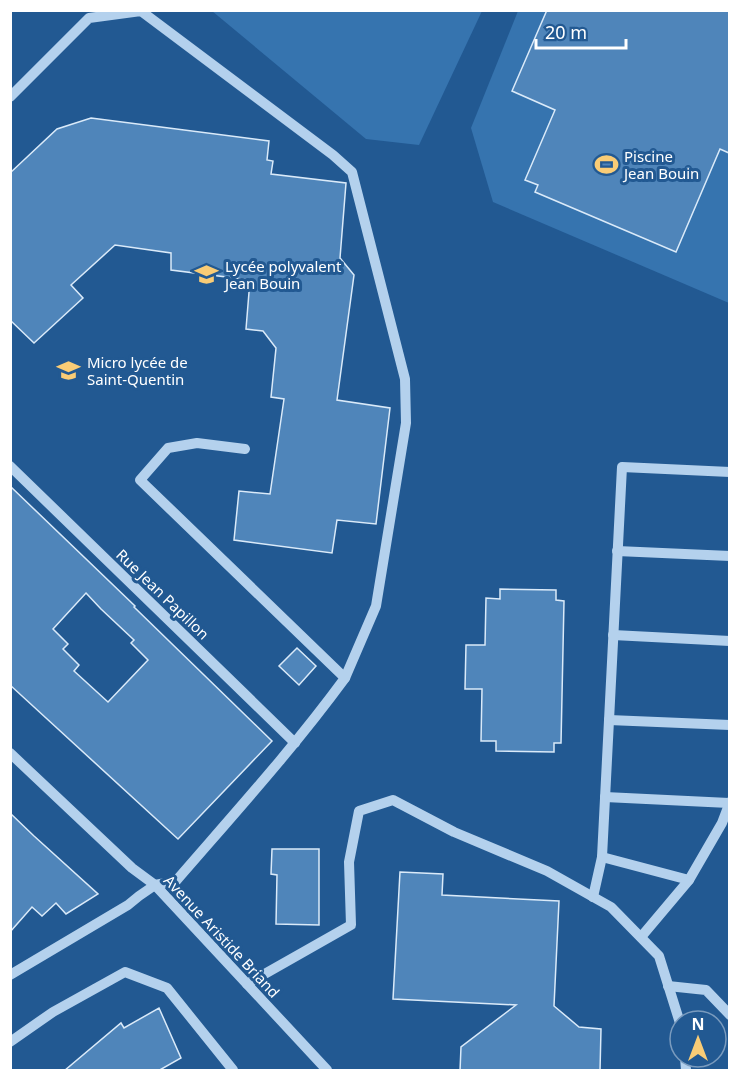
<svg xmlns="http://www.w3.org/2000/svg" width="740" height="1081" viewBox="0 0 740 1081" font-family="'Noto Sans',sans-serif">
<rect width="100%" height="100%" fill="#225992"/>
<g fill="#3674af">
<path d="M212 11H482L419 145 366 139Z"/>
<path d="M518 11H729V303L493 202 471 128Z"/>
</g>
<g fill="#4f85ba" stroke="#daeaf9" stroke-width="1.5" fill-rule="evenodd">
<path d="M547 10H729V153L720 149 676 252 535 192 538 185 525 180 555 110 512 91Z"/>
<path d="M91 118 269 141 267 160 273 161 271 174 346 183 340 258 354 275 337 400 390 408 376 524 337 520 332 553 234 540 239 491 270 494 284 399 271 397 276 348 263 331 246 329 250 280 171 270V253L115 245 71 285 83 298 34 343 10 320V173L57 129Z"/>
<path d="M10 486 135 606 134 607 272 741 178 839 10 685ZM86 593 101 609 134 640 131 643 148 660 108 702 74 671 79 665 63 649 68 644 53 629Z"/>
<path d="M500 589 556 590V600L564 601 561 743H554V752L496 751V741H481L482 689H465L466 645H485L486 598 500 599Z"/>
<path d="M297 648 316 666 299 685 279 666Z"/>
<path d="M10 813 34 836 98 894 66 914 56 903 42 916 32 907 10 932Z"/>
<path d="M272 849H319V925L276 924 277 875 271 874Z"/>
<path d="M400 872 443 874 442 895 559 901 554 1006 579 1027 601 1029 600 1071H460L461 1047 516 1005 393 999Z"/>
<path d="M159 1008 181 1058 158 1071H64L121 1023 124 1028Z"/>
</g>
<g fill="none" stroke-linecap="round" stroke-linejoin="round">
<g stroke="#b4d1ed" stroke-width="10">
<path d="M10 97 89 18 141 11 333 155 352 172 405 379 406 423 376 606 345 678"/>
<path d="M10 466 295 743"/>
<path d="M617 551 730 556"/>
<path d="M613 635 730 641"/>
<path d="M609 720 730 725"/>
<path d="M10 753 132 868 155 885 327 1070"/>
<path d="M605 797 729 803"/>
<path d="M602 857 689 880"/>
<path d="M593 897 602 857 622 467 730 472"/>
<path d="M641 937 689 880 722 823 730 802"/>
<path d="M10 975 128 905 139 896 155 885 176 881C233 815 293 749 345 678L140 480 168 448 197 443 245 449"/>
<path d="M247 984 351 925 349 862 359 811 393 800 454 832 547 871 611 907 659 956 680 1023"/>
<path d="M668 986 706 990 730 1015"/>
<path d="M10 1042 53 1012 125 972 167 988 233 1070"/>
<path d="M685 1057 686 1070"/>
</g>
</g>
<defs>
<symbol id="stadium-bare" viewBox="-9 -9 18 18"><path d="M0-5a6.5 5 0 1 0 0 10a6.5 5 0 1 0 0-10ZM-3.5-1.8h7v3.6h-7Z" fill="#f9cc76" stroke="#225992" stroke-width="2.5" paint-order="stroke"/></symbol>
<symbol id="school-bare" viewBox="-9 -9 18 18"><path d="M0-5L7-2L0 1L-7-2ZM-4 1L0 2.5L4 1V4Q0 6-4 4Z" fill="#f9cc76" stroke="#225992" stroke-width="2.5" paint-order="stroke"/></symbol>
</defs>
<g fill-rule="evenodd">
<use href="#stadium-bare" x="590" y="148" width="33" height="33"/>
<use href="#school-bare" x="190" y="258" width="33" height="33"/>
<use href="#school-bare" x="52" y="354" width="33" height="33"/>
</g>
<g text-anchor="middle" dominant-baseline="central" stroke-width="6" stroke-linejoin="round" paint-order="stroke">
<g font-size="15" fill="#fff" stroke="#225992" text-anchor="start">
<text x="624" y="156">Piscine<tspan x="624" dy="17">Jean Bouin</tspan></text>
<text x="225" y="266">Lycée polyvalent<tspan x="225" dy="17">Jean Bouin</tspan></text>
<text x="87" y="362">Micro lycée de<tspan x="87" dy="17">Saint-Quentin</tspan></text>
</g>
<g font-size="15" fill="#fff" stroke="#225992">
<text transform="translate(163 594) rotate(44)">Rue Jean Papillon</text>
<text transform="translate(222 936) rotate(47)">Avenue Aristide Briand</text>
</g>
</g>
<rect width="740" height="1081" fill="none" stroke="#ffffff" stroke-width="24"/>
<g transform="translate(698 1039)"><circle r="28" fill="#225992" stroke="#7a9bbe" stroke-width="1.5"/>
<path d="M0-4.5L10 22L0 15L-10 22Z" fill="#f9cc76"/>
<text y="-9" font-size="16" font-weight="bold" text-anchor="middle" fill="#ffffff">N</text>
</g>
<path d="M536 39v9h90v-9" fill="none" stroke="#ffffff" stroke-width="3"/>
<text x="545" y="39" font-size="18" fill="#ffffff" stroke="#225992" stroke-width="4.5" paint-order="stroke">20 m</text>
</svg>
